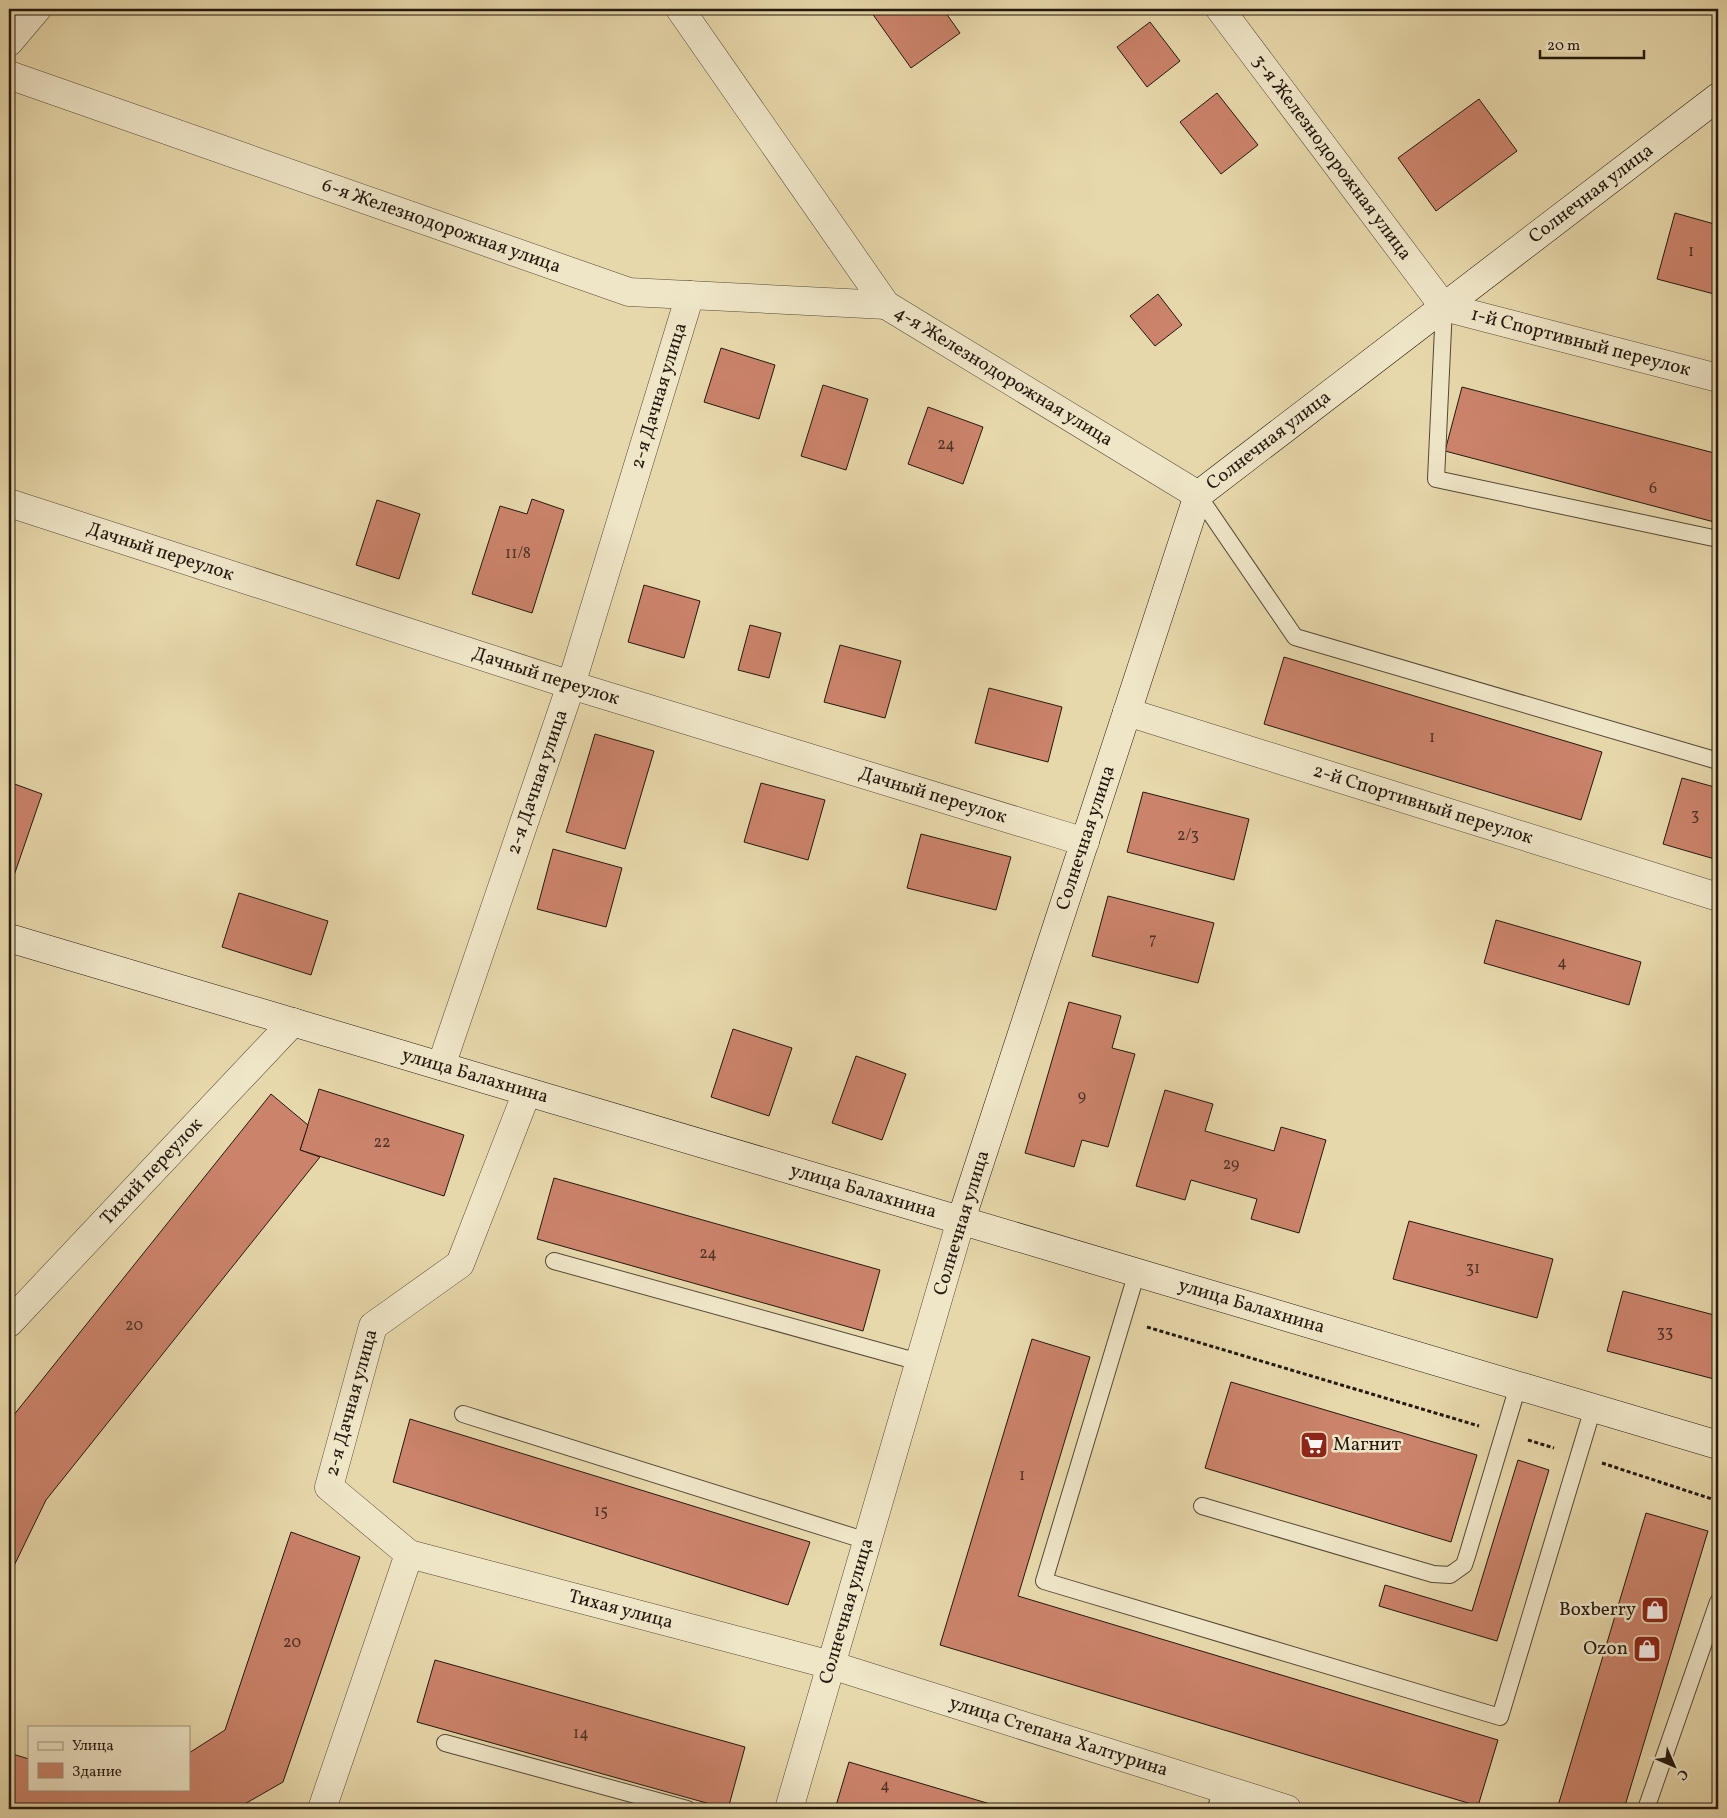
<svg xmlns="http://www.w3.org/2000/svg" width="1727" height="1818" viewBox="0 0 1727 1818" font-family="Vollkorn,serif">
<rect width="100%" height="100%" fill="#e7d8ab"/>
<filter id="stains"><feTurbulence type="fractalNoise" baseFrequency=".004" numOctaves="4"/><feColorMatrix values="0 0 0 0 .2 0 0 0 0 .09 0 0 0 0 .02 0 0 0 .5 -.17"/></filter>
<radialGradient id="worn" r=".72"><stop offset=".6" stop-color="#630" stop-opacity="0"/><stop offset="1" stop-color="#630" stop-opacity=".3"/></radialGradient>
<g fill="#cb836b" stroke="#23180f">
<path d="M869 9H943L960 33 911 68Z"/>
<path d="M1150 22 1180 61 1147 87 1117 47Z"/>
<path d="M1217 93 1258 145 1221 174 1180 122Z"/>
<path d="M1479 99 1517 151 1436 211 1398 158Z"/>
<path d="M1675 213 1718 225V295L1657 279Z"/>
<path d="M1158 294 1182 325 1155 346 1130 316Z"/>
<path d="M721 348 775 365 759 419 704 402Z"/>
<path d="M823 385 868 399 846 470 801 456Z"/>
<path d="M1462 387 1718 454V523L1445 451Z"/>
<path d="M928 407 983 427 963 484 908 464Z"/>
<path d="M532 499 564 510 532 613 472 594 500 506 527 514Z"/>
<path d="M377 500 420 514 399 579 356 565Z"/>
<path d="M644 585 700 601 684 658 628 642Z"/>
<path d="M750 625 781 633 769 678 738 670Z"/>
<path d="M840 645 901 661 885 718 824 702Z"/>
<path d="M1284 657 1602 752 1581 820 1264 724Z"/>
<path d="M989 688 1062 707 1048 762 975 743Z"/>
<path d="M595 734 654 751 625 849 566 832Z"/>
<path d="M1682 778 1718 788V860L1663 844Z"/>
<path d="M9 782 42 794 9 890Z"/>
<path d="M761 783 825 800 808 860 744 842Z"/>
<path d="M1143 792 1249 819 1234 880 1127 852Z"/>
<path d="M921 834 1011 857 996 910 907 888Z"/>
<path d="M553 849 622 868 606 927 537 909Z"/>
<path d="M239 893 328 921 311 975 222 947Z"/>
<path d="M1108 896 1214 923 1198 983 1092 956Z"/>
<path d="M1496 920 1641 962 1629 1005 1484 963Z"/>
<path d="M1069 1002 1121 1016 1112 1048 1135 1054 1108 1147 1082 1140 1074 1167 1025 1153Z"/>
<path d="M733 1029 792 1048 769 1116 711 1097Z"/>
<path d="M856 1056 906 1074 882 1140 832 1123Z"/>
<path d="M319 1089 464 1135 444 1196 300 1150Z"/>
<path d="M1165 1090 1213 1104 1205 1131 1274 1151 1281 1127 1326 1140 1299 1233 1251 1219 1257 1199 1191 1180 1185 1200 1136 1186Z"/>
<path d="M271 1094 308 1125 300 1150 320 1157 46 1500 9 1576V1421Z"/>
<path d="M554 1178 880 1270 863 1331 537 1239Z"/>
<path d="M1409 1221 1553 1259 1537 1318 1393 1279Z"/>
<path d="M1623 1291 1718 1316V1362L1714 1379 1607 1351Z"/>
<path d="M1032 1339 1090 1357 1018 1596 1498 1740 1478 1806 940 1645Z"/>
<path d="M1231 1382 1477 1455 1451 1542 1205 1468Z"/>
<path d="M410 1419 810 1542 788 1605 393 1482Z"/>
<path d="M1518 1460 1549 1470 1497 1641 1379 1606 1385 1585 1472 1611Z"/>
<path d="M1646 1513 1708 1531 1624 1809H1557Z"/>
<path d="M291 1532 360 1557 283 1782 236 1809H9V1753L29 1759V1789H189V1753L225 1730Z"/>
<path d="M435 1660 745 1747 728 1809 417 1722Z"/>
<path d="M849 1762 1007 1809H835Z"/>
</g>
<g fill="none" stroke-linecap="round" stroke-linejoin="round">
<defs>
<g id="lane">
<path d="M1444 307 1436 479 1718 539"/>
<path d="M1198 495 1295 637 1718 761"/>
<path d="M554 1261 919 1362"/>
<path d="M1137 1272 1044 1581 1500 1717 1593 1408"/>
<path d="M463 1414 867 1541"/>
<path d="M1202 1506 1433 1574 1450 1575 1464 1565 1467 1556 1518 1386"/>
<path d="M445 1743 687 1809"/>
<path d="M1216 1809 1221 1788"/>
<path d="M1646 1809 1718 1602"/>
</g>
<g id="street">
<path id="s1" d="M680 9 886 305 1198 495"/>
<path id="s2" d="M1220 9 1444 307 1718 378"/>
<path d="M9 42 37 9"/>
<path id="s3" d="M9 75 629 292 886 305"/>
<path id="s4" d="M9 503 571 685 1085 842"/>
<path id="s5" d="M1127 712 1718 897"/>
<path id="s6" d="M441 1066 571 685 690 295"/>
<path id="s7" d="M9 1323 293 1022"/>
<path id="s8" d="M409 1554 831 1665 1287 1809"/>
<path id="s9" d="M322 1809 409 1554 329 1487 373 1326 460 1264 527 1092"/>
<path id="s10" d="M789 1809 961 1220"/>
</g>
<g id="secondary">
<path id="s11" d="M9 938 1718 1445"/>
<path id="s12" d="M961 1220 1198 495 1718 97"/>
</g>
</defs>
<use href="#lane" stroke="#544836" stroke-width="18"/>
<use href="#street" stroke="#544836" stroke-width="29"/>
<use href="#secondary" stroke="#23180f" stroke-width="29"/>
<g stroke="#23180f" stroke-width="3" stroke-dasharray="4 2.5" stroke-linecap="butt">
<path d="M1147 1327 1479 1426"/>
<path d="M1528 1440 1554 1448"/>
<path d="M1602 1463 1718 1501"/>
</g>
<use href="#lane" stroke="#efe6c8" stroke-width="16"/>
<use href="#street" stroke="#efe6c8" stroke-width="28"/>
<use href="#secondary" stroke="#efe6c8" stroke-width="28"/>
</g>
<defs>
<symbol id="supermarket-square" viewBox="-11 -11 22 22"><rect x="-9" y="-9" width="18" height="18" rx="4" fill="#8f2418" stroke="#efe6c8"/><path d="M-6-5.5h2.5l.6 2H6L4.5 2H-2.5L-4.4-4H-6ZM-1.5 3.2a1.3 1.3 0 1 0 .1 0ZM3 3.2a1.3 1.3 0 1 0 .1 0Z" fill="#fff"/></symbol>
<symbol id="shop-square" viewBox="-11 -11 22 22"><rect x="-9" y="-9" width="18" height="18" rx="4" fill="#8f2418" stroke="#efe6c8"/><path d="M-5-2.5h2.3a2.7 3.5 0 0 1 5.4 0H5L5.5 6h-11ZM-1.5-2.5h3a1.5 2.3 0 0 0-3 0Z" fill="#fff"/></symbol>
</defs>
<g fill-rule="evenodd">
<use href="#supermarket-square" x="1298" y="1429" width="32" height="32"/>
<use href="#shop-square" x="1639" y="1594" width="32" height="32"/>
<use href="#shop-square" x="1631" y="1633" width="32" height="32"/>
</g>
<g text-anchor="middle" dominant-baseline="central" stroke-width="5" stroke-linejoin="round" paint-order="stroke">
<g font-size="16" fill="#4d3326">
<text x="1691" y="252">1</text>
<text x="946" y="445">24</text>
<text x="1653" y="489">6</text>
<text x="518" y="554">11/8</text>
<text x="1432" y="738">1</text>
<text x="1695" y="816">3</text>
<text x="1188" y="836">2/3</text>
<text x="1153" y="940">7</text>
<text x="1562" y="963">4</text>
<text x="1082" y="1097">9</text>
<text x="382" y="1143">22</text>
<text x="1231" y="1165">29</text>
<text x="708" y="1254">24</text>
<text x="1473" y="1269">31</text>
<text x="134" y="1326">20</text>
<text x="1665" y="1333">33</text>
<text x="1022" y="1476">1</text>
<text x="601" y="1512">15</text>
<text x="292" y="1643">20</text>
<text x="581" y="1734">14</text>
<text x="885" y="1786">4</text>
</g>
<g font-size="19" fill="#23180f" stroke="#efe6c8">
<text stroke="none"><textPath href="#s2" startOffset="186">3-я Железнодорожная улица</textPath></text>
<text stroke="none"><textPath href="#s12" startOffset="1258">Солнечная улица</textPath></text>
<text stroke="none"><textPath href="#s3" startOffset="458">6-я Железнодорожная улица</textPath></text>
<text stroke="none"><textPath href="#s2" startOffset="514">1-й Спортивный переулок</textPath></text>
<text stroke="none"><textPath href="#s1" startOffset="498">4-я Железнодорожная улица</textPath></text>
<text stroke="none"><textPath href="#s6" startOffset="705">2-я Дачная улица</textPath></text>
<text stroke="none"><textPath href="#s12" startOffset="852">Солнечная улица</textPath></text>
<text stroke="none"><textPath href="#s4" startOffset="159">Дачный переулок</textPath></text>
<text stroke="none"><textPath href="#s4" startOffset="564">Дачный переулок</textPath></text>
<text stroke="none"><textPath href="#s6" startOffset="300">2-я Дачная улица</textPath></text>
<text stroke="none"><textPath href="#s4" startOffset="969">Дачный переулок</textPath></text>
<text stroke="none"><textPath href="#s5" startOffset="310">2-й Спортивный переулок</textPath></text>
<text stroke="none"><textPath href="#s12" startOffset="402">Солнечная улица</textPath></text>
<text stroke="none"><textPath href="#s11" startOffset="486">улица Балахнина</textPath></text>
<text stroke="none"><textPath href="#s7" startOffset="208">Тихий переулок</textPath></text>
<text stroke="none"><textPath href="#s11" startOffset="891">улица Балахнина</textPath></text>
<text transform="translate(962 1223) rotate(-73)">Солнечная улица</text>
<text stroke="none"><textPath href="#s11" startOffset="1296">улица Балахнина</textPath></text>
<text stroke="none"><textPath href="#s9" startOffset="461">2-я Дачная улица</textPath></text>
<text stroke="none"><textPath href="#s8" startOffset="219">Тихая улица</textPath></text>
<text stroke="none"><textPath href="#s10" startOffset="206">Солнечная улица</textPath></text>
<text stroke="none"><textPath href="#s8" startOffset="675">улица Степана Халтурина</textPath></text>
</g>
<g font-size="19" fill="#23180f" stroke="#efe6c8" text-anchor="end">
<text x="1333" y="1445" text-anchor="start">Магнит</text>
<text x="1636" y="1610">Boxberry</text>
<text x="1628" y="1649">Ozon</text>
</g>
</g>
<rect width="1727" height="1818" fill="none" stroke="#e7d8ab" stroke-width="30"/>
<rect x="10" y="10" width="1707" height="1798" fill="none" stroke="#23180f" stroke-width="2.5"/>
<rect x="15" y="15" width="1697" height="1788" fill="none" stroke="#23180f"/>
<rect x="28" y="1726" width="162" height="65" fill="#efe6c8" stroke="#9d947e"/>
<rect x="38" y="1742" width="25" height="8" fill="#efe6c8" stroke="#9d947e"/>
<text x="72" y="1750" font-size="15" fill="#23180f">Улица</text>
<rect x="38" y="1763" width="25" height="15" fill="#cb836b" stroke="#9d947e"/>
<text x="72" y="1776" font-size="15" fill="#23180f">Здание</text>
<g transform="translate(1674 1766) rotate(135)" stroke="#efe6c8" stroke-width="4" paint-order="stroke">
<path d="M0-4L9 19L0 12L-9 19Z" fill="#23180f"/>
<text y="-8" font-size="14" font-weight="bold" text-anchor="middle" fill="#23180f">С</text>
</g>
<path d="M1540 50v8h104v-8" fill="none" stroke="#23180f" stroke-width="2.5"/>
<text x="1547" y="50" font-size="15" fill="#23180f" stroke="#efe6c8" stroke-width="4" paint-order="stroke">20 m</text>
<rect width="100%" height="100%" filter="url(#stains)"/>
<rect width="100%" height="100%" fill="url(#worn)"/>
</svg>
